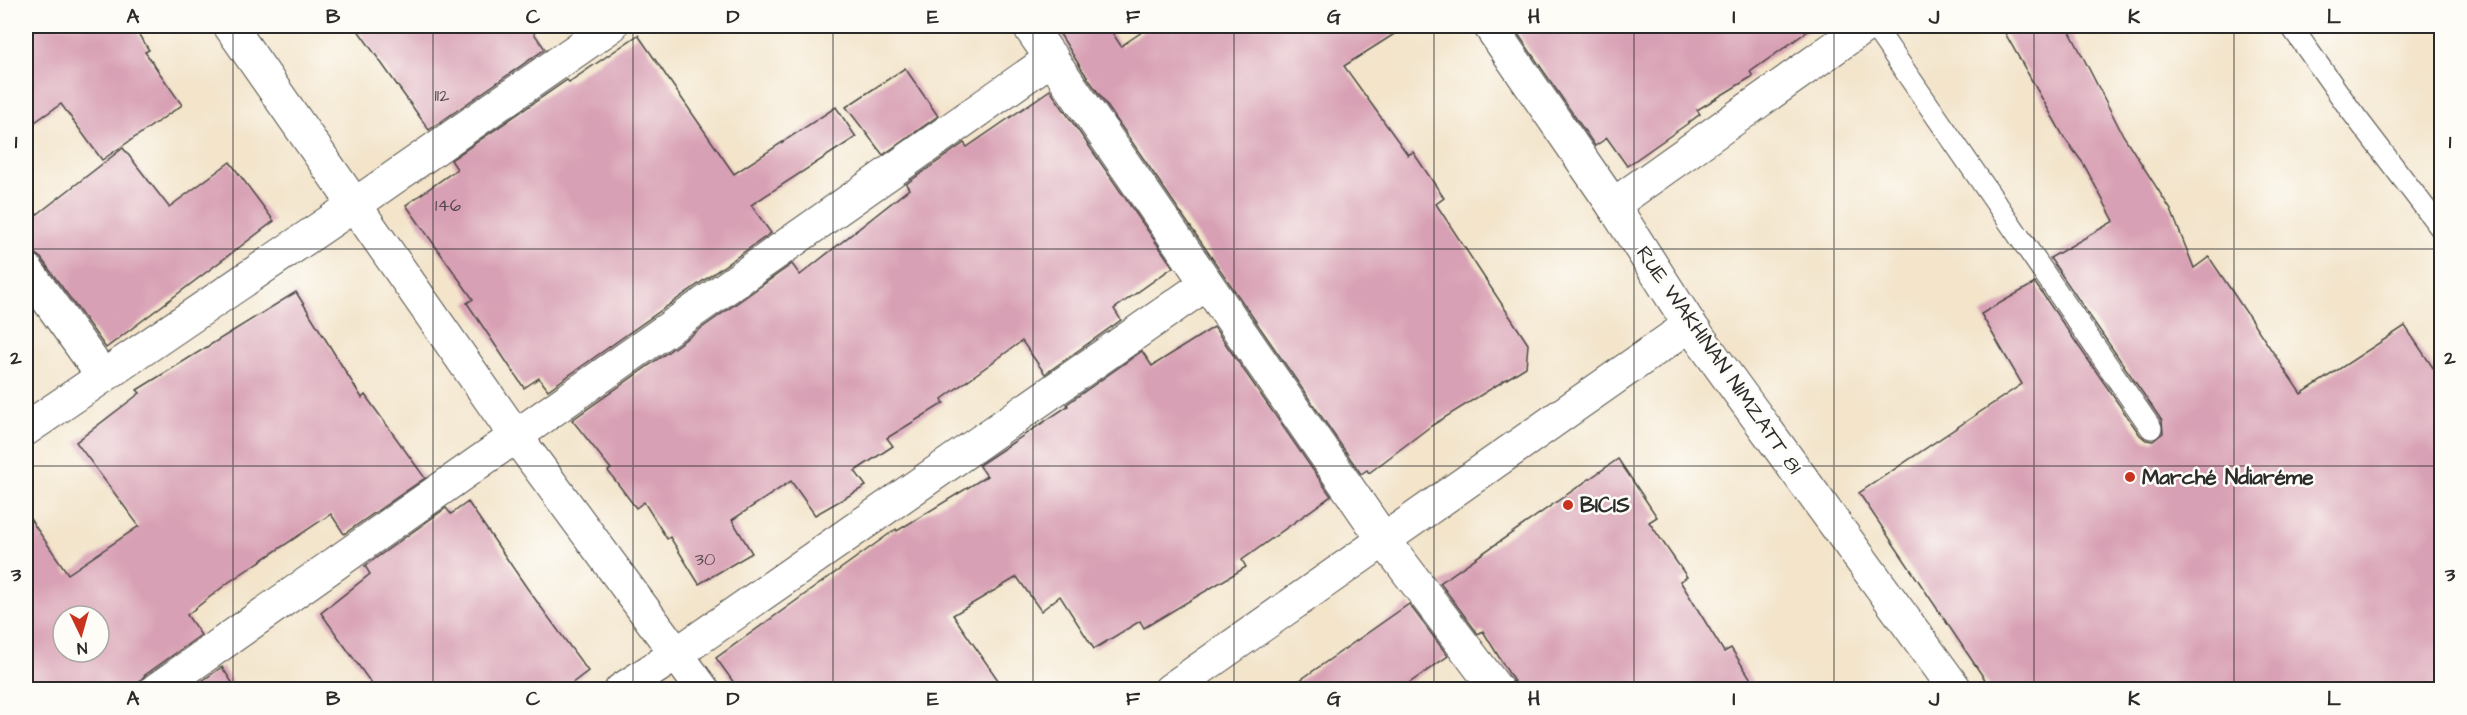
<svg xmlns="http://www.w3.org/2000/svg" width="2467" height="715" viewBox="0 0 2467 715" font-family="'Architects Daughter',sans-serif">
<rect width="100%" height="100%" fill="#fdfcf7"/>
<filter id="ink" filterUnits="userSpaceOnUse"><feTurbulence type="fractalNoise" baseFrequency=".0167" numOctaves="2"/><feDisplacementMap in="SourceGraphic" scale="12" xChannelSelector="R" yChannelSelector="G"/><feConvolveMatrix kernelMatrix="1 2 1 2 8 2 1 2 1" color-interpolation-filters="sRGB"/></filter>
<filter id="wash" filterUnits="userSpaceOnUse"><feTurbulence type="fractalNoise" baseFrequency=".008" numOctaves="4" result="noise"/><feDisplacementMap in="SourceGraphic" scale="24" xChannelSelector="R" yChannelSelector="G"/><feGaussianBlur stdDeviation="1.35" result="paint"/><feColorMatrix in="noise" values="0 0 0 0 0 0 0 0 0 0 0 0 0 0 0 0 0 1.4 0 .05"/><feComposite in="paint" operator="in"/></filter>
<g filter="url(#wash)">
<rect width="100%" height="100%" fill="#f3e4ca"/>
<g id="blocks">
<g fill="#d8a0b4" fill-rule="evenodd">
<path d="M26 26H133L149 50 145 52 182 105 102 160 61 104 26 128Z"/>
<path d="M355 26H529L545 49 429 130Z"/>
<path d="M1055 26H1108L1121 46 1151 26H1407L1344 66 1408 155 1413 152 1444 198 1436 204 1528 344 1526 367 1431 426 1369 473 1367 470 1361 474 1081 68Z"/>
<path d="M1529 26H1815L1750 72 1753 76 1697 110 1700 114 1687 124 1627 166 1607 138 1595 146 1518 34Z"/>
<path d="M2001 26H2067L2123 135 2171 210 2194 268 2209 257 2301 394 2405 326 2442 381V690H1992L1859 493 2022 384 1981 314 2035 283 2140 435 2146 440 2153 441 2163 433 2162 421 2050 258 2114 221 2083 163 2065 139Z"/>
<path d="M638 35 734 174 836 107 856 137 751 205 771 233 548 390 539 378 524 388 467 303 473 299 406 205 457 169 451 160 567 80 569 82Z"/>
<path d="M905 68 938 116 883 155 846 107Z"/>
<path d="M1050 90 1173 267 1114 309 1121 320 1045 374 1022 341 942 399 944 403 887 438 893 446 855 471 866 486 815 515 791 481 732 520 752 553 699 584 670 537 667 539 644 502 636 508 608 471 611 469 572 420 792 264 800 275 909 189 906 184 964 143 967 147Z"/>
<path d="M123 148 169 207 230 162 274 221 106 348 41 258 31 251 26 244V223Z"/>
<path d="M296 292 362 398 365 395 425 478 344 534 331 514 229 582 187 615 201 635 145 675 139 682 138 690H26V513L68 574 139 526 76 442 140 393 137 390ZM63 616H99V652H63Z"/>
<path d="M1214 327 1331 496 1242 560 1246 567 1144 628 1140 621 1094 649 1060 596 1041 611 1017 577 953 615 1005 690H739L716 658 896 529 897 531 987 476 979 465 1068 406 1067 404 1142 351 1152 366Z"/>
<path d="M1618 459 1657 517 1649 522 1687 577 1680 581 1724 652 1731 648 1758 690H1519L1483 631 1478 634 1440 583Z"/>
<path d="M468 502 527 588 588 671 563 690H376L321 613 370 574 365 566 446 508 451 514Z"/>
<path d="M1409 604 1448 656 1399 690H1286Z"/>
<path d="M222 667 237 690H189Z"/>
</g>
</g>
</g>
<g filter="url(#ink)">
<use href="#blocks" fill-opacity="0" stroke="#494743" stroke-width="1.5"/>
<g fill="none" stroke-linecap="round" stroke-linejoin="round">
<defs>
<g id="lane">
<path d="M1874 26 2151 428"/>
<path d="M2291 26 2349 108 2442 230"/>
</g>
<g id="street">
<path d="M230 26 515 435 703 690"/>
<path d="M1029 26 1384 540 1497 690"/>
<path d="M1613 205 1865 26"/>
<path d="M26 269 102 375"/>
<path d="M26 429 356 204 611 26"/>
<path d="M156 690 1052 58"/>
<path d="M621 690 678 653 1206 284"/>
</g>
<g id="secondary">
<path d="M1490 26 1613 205 1690 325 1956 690"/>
<path d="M1170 690 1690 325"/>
</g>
</defs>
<use href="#lane" stroke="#494743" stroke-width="23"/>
<use href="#street" stroke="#494743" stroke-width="35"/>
<use href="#secondary" stroke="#494743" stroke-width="35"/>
<use href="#lane" stroke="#fff" stroke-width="21"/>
<use href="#street" stroke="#fff" stroke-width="33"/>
<use href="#secondary" stroke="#fff" stroke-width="33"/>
</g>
</g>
<path fill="none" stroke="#2b2b2b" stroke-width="1.5" stroke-opacity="0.55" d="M233 26V690M433 26V690M633 26V690M833 26V690M1033 26V690M1234 26V690M1434 26V690M1634 26V690M1834 26V690M2034 26V690M2234 26V690M26 249H2442M26 466H2442"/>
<g fill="#c8321e" stroke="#fdfcf7" stroke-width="2">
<circle cx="2130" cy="477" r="6"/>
<circle cx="1568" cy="505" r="6"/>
</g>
<g text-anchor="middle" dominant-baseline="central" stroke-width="5" stroke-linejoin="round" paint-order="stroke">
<g font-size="18" fill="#56484d">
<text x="442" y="95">112</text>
<text x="448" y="205">146</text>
<text x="705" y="559">30</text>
</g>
<g font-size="21" fill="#2b2b2b" stroke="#fdfcf7">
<text transform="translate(1719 360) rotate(55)">RUE WAKHINAN NIMZATT 81</text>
</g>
<g font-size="21" font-weight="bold" fill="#2b2b2b" stroke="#fdfcf7" text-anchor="start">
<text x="2142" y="477">Marché Ndiaréme</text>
<text x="1580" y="505">BICIS</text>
</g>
</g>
<rect width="2467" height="715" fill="none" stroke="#fdfcf7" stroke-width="66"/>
<g transform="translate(81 634) rotate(175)"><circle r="28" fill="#fdfcf7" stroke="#a9a8a5" stroke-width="1.5"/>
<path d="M0-4.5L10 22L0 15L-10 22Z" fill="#c8321e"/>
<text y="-9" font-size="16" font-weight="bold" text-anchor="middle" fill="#2b2b2b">N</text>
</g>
<rect x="33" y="33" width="2401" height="649" fill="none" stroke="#2b2b2b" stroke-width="2"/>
<g font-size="20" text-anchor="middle" font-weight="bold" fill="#2b2b2b">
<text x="133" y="23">A</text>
<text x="333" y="23">B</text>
<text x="533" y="23">C</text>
<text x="733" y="23">D</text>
<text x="933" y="23">E</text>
<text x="1133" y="23">F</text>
<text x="1334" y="23">G</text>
<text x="1534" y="23">H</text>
<text x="1734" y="23">I</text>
<text x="1934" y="23">J</text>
<text x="2134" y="23">K</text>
<text x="2334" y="23">L</text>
<text x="16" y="148">1</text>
<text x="2450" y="148">1</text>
<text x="16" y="364">2</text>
<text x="2450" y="364">2</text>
<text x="16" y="581">3</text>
<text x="2450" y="581">3</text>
<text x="133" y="705">A</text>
<text x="333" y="705">B</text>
<text x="533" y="705">C</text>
<text x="733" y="705">D</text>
<text x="933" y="705">E</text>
<text x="1133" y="705">F</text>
<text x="1334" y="705">G</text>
<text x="1534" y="705">H</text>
<text x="1734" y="705">I</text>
<text x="1934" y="705">J</text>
<text x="2134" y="705">K</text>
<text x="2334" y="705">L</text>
</g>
</svg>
